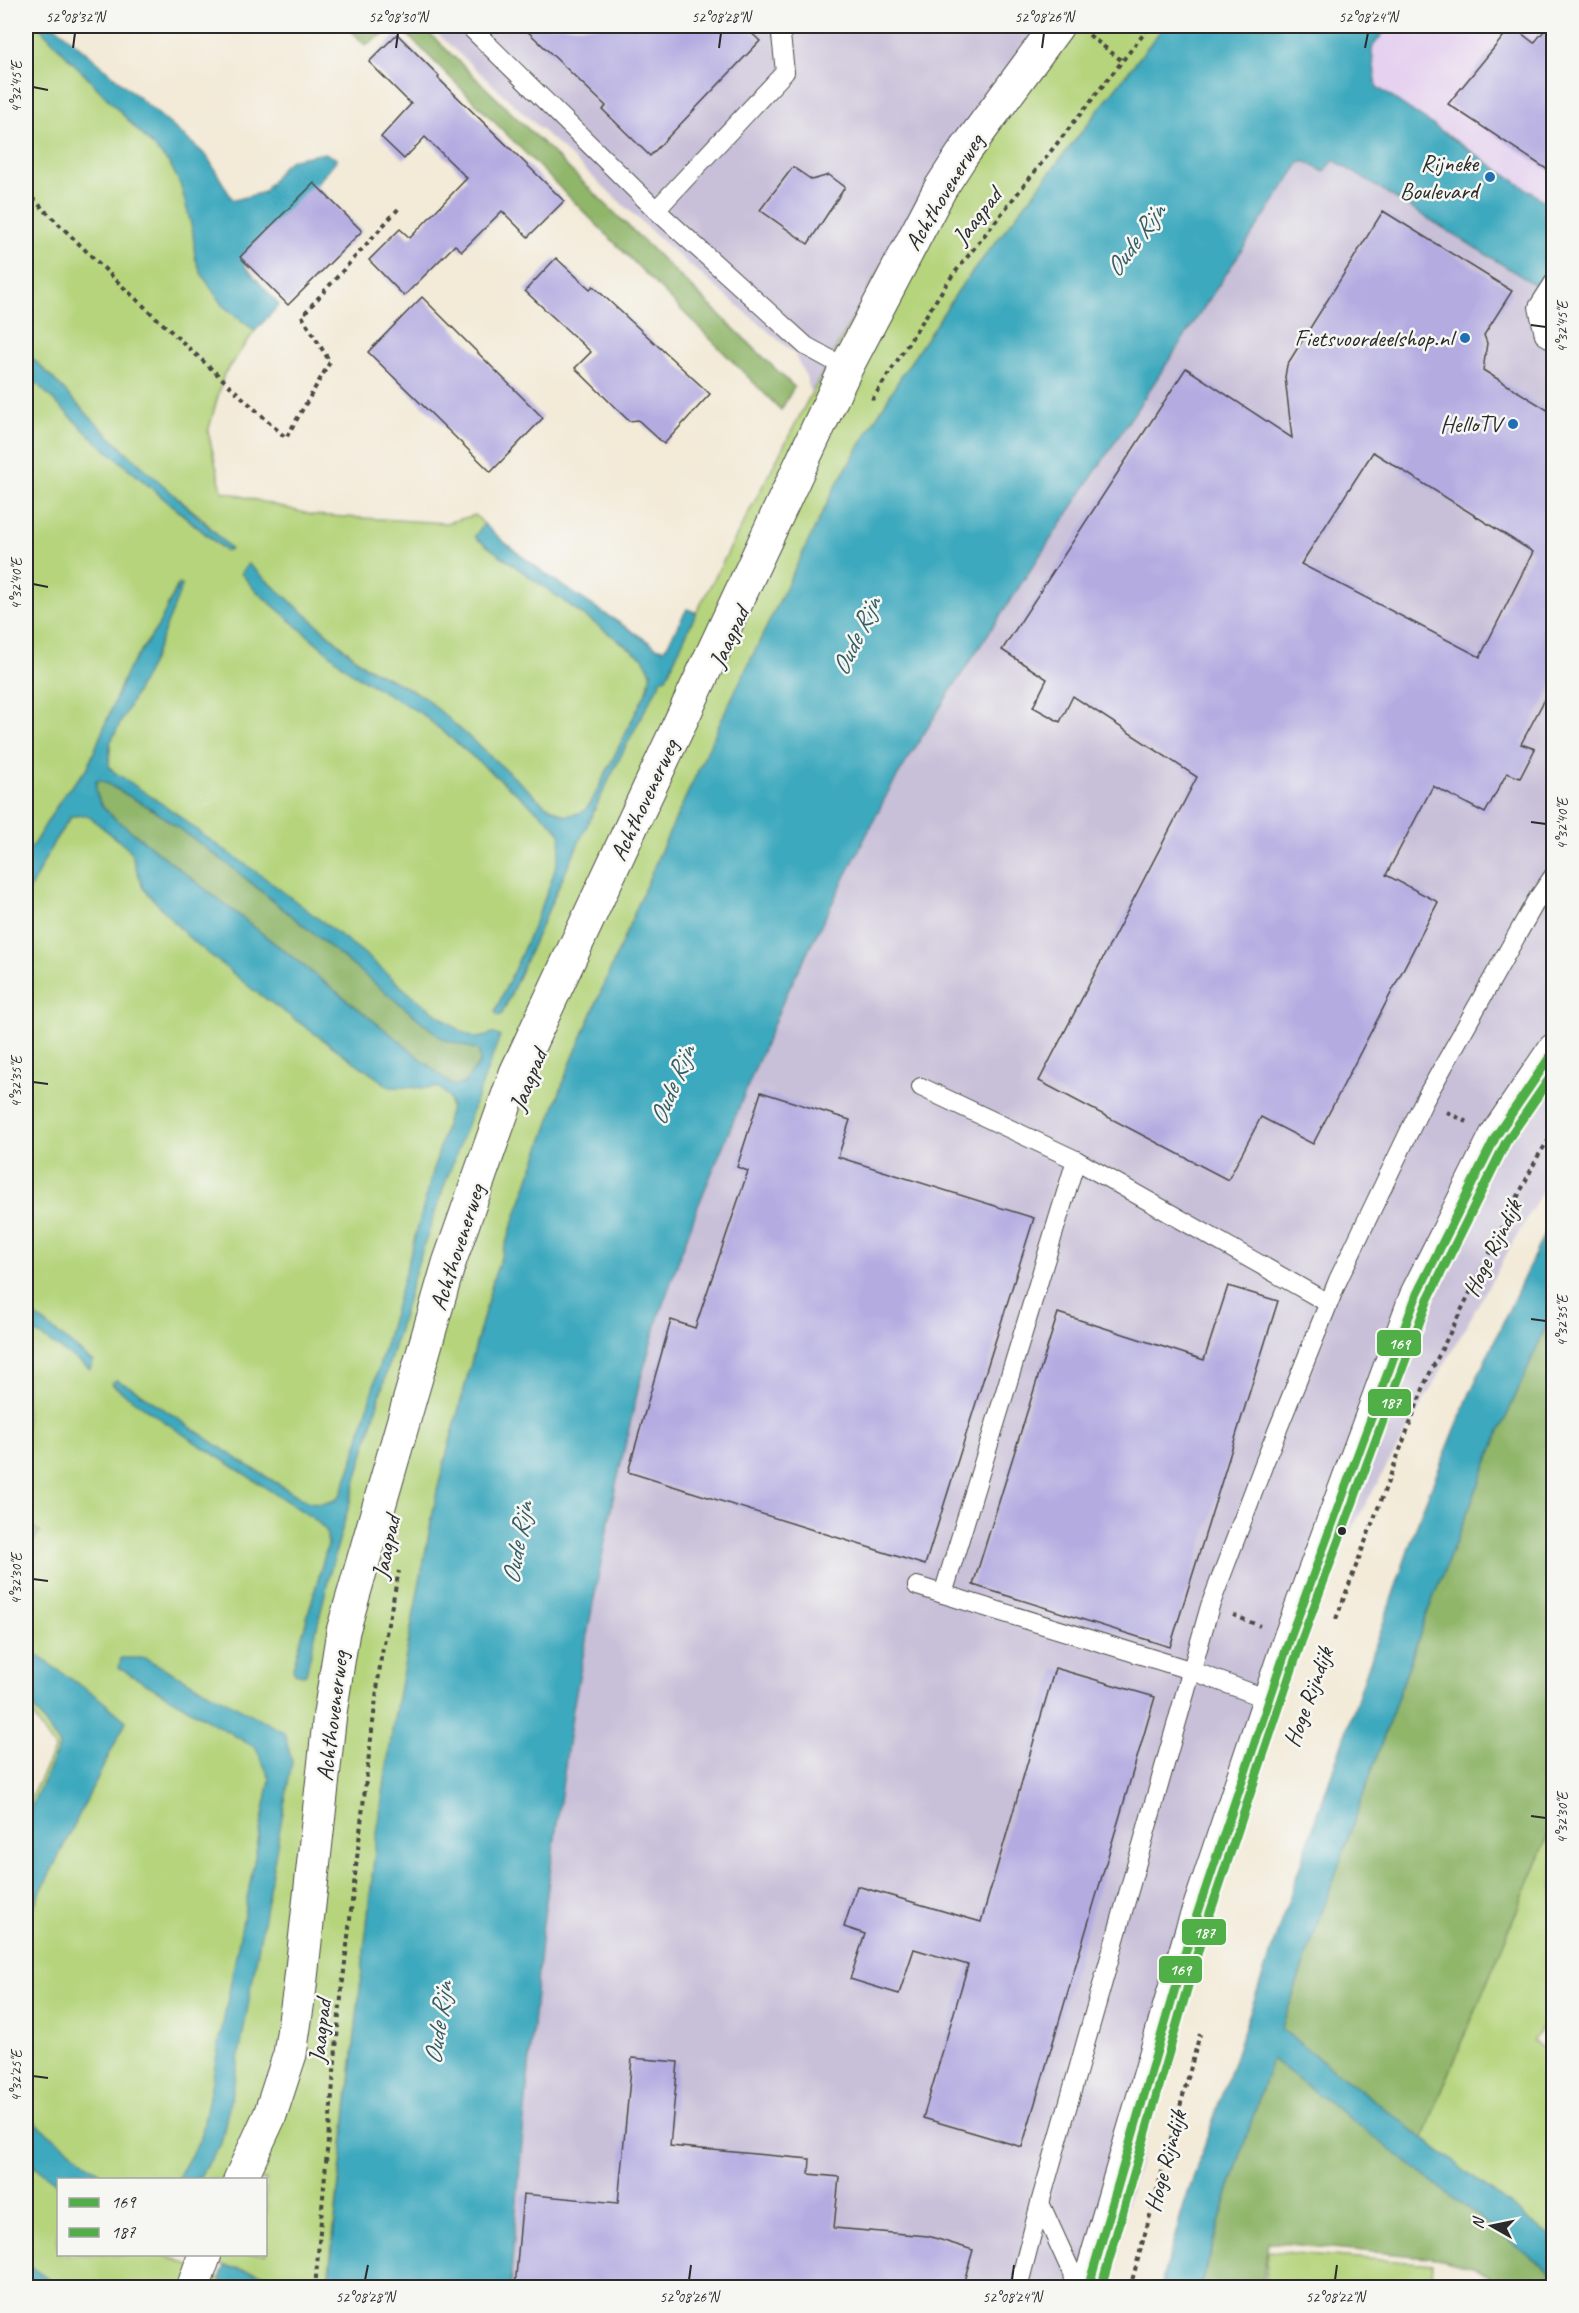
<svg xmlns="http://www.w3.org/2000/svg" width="1579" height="2313" viewBox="0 0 1579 2313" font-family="Caveat,sans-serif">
<rect width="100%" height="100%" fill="#f6f6f2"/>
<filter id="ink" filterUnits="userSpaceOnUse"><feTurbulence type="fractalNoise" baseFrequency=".0167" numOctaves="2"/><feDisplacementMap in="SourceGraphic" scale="12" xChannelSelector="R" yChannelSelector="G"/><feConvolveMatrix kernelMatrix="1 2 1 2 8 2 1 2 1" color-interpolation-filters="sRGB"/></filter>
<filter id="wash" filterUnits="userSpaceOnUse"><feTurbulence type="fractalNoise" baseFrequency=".008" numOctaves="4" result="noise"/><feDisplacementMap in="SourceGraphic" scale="24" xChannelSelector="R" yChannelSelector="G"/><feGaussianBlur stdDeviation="1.35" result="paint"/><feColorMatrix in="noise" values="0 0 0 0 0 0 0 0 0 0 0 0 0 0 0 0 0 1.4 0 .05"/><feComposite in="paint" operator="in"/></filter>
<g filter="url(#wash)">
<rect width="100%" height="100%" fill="#f3ead7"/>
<path fill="#e6d2f0" d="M1353 26H1553V255L1299 100Z"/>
<g fill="#c8bfd8">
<path d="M429 26H1041L932 175 811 394 807 379 794 353 673 251Z"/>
<path d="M1299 100 1553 255V1172L1290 1638 1103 2287 487 2288 617 1384 777 968Z"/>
</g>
<g fill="#b5d47b" stroke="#708053" stroke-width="1.5">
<path d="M26 26H38L170 164 181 186 193 232 195 257 222 305 255 331 224 374 208 432 222 491 312 515 446 523 475 515 484 524 475 536 476 538 643 658C652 668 651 675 648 688L591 803 583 812 566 816 545 805 423 696 365 666 248 564 241 573 254 589 322 648 422 714 547 819C550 823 557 828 560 833 571 856 508 983 495 1012L499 1015 502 1014C552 901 601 787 662 679L666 678 695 615 811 394 932 175 1041 26H1164L960 288 902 375 835 487 727 708 659 855 567 1072 494 1277 437 1491 394 1719 376 1841 329 2272 324 2286 225 2266 184 2255 266 2254V2180L108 2179 26 2116V1921L126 1721 100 1699 26 1648V1551L40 1532 26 1522V1326L90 1368 93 1362 26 1308V896L55 840 72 816 87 815 130 850 143 888 252 989 390 1087 440 1088 449 1097 451 1112 352 1464 341 1494 335 1500 322 1504 306 1501 242 1462 134 1389 112 1385 184 1435 313 1518 326 1530 328 1544 293 1668 295 1673 303 1675 306 1673 330 1572 415 1272 442 1192 487 1036 477 1038 462 1032 410 994 361 951 199 832 177 814 113 771 109 766 110 743 153 660 182 585 177 586 157 628 127 671 87 769 65 793 30 850 26 853V373L88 434 225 551 230 549 201 517 166 489 85 413 53 378 26 352Z"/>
<path d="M26 1699 35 1709 60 1745 26 1818V1807L55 1748 26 1706Z"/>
<path d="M1553 1824V2012L1533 2040 1553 2056V2238L1424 2139 1431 2117Z"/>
<path d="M26 2161 58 2183V2254L165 2255C184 2267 213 2269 226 2287H60L26 2264Z"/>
<path d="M1268 2251 1433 2264 1431 2287H1265Z"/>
</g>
<g fill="#90b66b" stroke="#5e704b" stroke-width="1.5">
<path d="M347 26H397L365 45Z"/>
<path d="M399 26H422L794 387 781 410Z"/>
<path d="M101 780 155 811 229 865 443 1038 479 1050 480 1062 464 1084 453 1086 397 1039 113 817C101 806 95 798 96 781Z"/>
<path d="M1553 1310V1824L1431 2117 1424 2139 1281 2029 1428 1611 1497 1438Z"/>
<path d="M26 1522 40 1532 26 1551Z"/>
<path d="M1271 2058 1554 2274 1553 2287H1506L1477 2268 1438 2258 1268 2242 1262 2287 1201 2288 1225 2202Z"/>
</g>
<g fill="#3ea9be" stroke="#346a74" stroke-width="1.5" fill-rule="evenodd">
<path d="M38 26H55L200 150 208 158 232 199 235 200 264 192 283 166 293 159 325 153 337 159 316 185 244 261 245 266 279 305 255 331 222 305 201 273 195 257 193 232 181 186 170 164Z"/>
<path d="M1164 26H1389L1373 46 1372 52 1377 87 1553 207V296L1334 160 1324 172 1307 162H1300L951 690 889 790 783 1001 698 1206 659 1315 639 1385 616 1484 573 1708 542 1930 520 2163 510 2287 328 2288 376 1841 394 1719 437 1491 494 1277 567 1072 659 855 727 708 835 487 902 375 960 288Z"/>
<path d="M26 352C57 382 85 413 116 443 154 478 195 511 231 549L226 551 88 434 26 373Z"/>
<path d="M484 524C535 572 598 608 656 647L663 649 666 647 687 609 695 612V615L666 678 662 679C601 787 552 901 502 1014L499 1016 495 1012C507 983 571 856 559 832 557 828 550 823 547 819L422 714 353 674 254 589 241 573 248 564 364 666 423 696 545 805 566 816 583 812 591 803 648 688 651 672 643 658 476 538 475 536Z"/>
<path d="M179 584 182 586 153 660 110 743 109 766 113 771 177 814 199 832 265 878 361 951 410 994 462 1032 477 1038 487 1036 491 1033 500 1036 442 1192 415 1272 330 1572 306 1674 303 1675 295 1673 293 1668 328 1544 326 1530 313 1518 184 1435 123 1393 112 1383 116 1380 134 1389 242 1462 306 1501 321 1504 336 1500 341 1494 352 1464 451 1107 449 1097 440 1088 390 1087 252 989 187 936 143 888 130 850 87 815 71 816 55 840 26 896V853L30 850 65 793 87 769 127 671 157 628ZM101 780 155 811 229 865 443 1039 479 1050 480 1062 464 1084 453 1086 397 1039 113 817C101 806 95 799 96 781Z"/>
<path d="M1553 1215V1310L1497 1438 1428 1611 1281 2029 1553 2238V2274L1272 2059 1225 2202 1201 2287H1160L1185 2202 1422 1510 1470 1393Z"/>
<path d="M26 1308 93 1362 90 1369 26 1326Z"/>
<path d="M26 1648 100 1699 126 1721 26 1921V1818L60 1745 35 1709 26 1699Z"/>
<path d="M121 1658H145L284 1732 292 1762 235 2078 221 2144 198 2179H177L201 2138 270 1779 256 1748 119 1668Z"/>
<path d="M26 2116 108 2179 58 2180V2183L26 2161Z"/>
<path d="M26 2264 60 2287H26Z"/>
<path d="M225 2266 308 2284V2287H226L220 2278Z"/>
</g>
<g id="blocks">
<g fill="#b4ace1" fill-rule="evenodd">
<path d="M522 26H744L760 41 650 156 603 110 606 106Z"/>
<path d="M1512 26 1534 43 1548 26H1554V174L1448 104Z"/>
<path d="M397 34 439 76 438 78 564 201 528 237 502 211 462 251 455 245 404 296 369 260 400 229 410 238 467 178 425 137 404 159 381 137 411 104 369 62Z"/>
<path d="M793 167 812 180 829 175 845 187 808 244 760 210Z"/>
<path d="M314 183 362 231 288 305 240 257Z"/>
<path d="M1383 211 1512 291 1484 335 1487 343 1483 370 1554 414V682L1521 744 1535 749 1520 778 1507 773 1485 813 1433 786 1386 875 1438 902 1313 1144 1261 1117 1228 1180 1039 1081 1197 777 1073 696 1060 722 1033 707 1047 679 1002 650 1186 368 1292 438 1285 377 1287 365ZM1373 452 1533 552 1480 657 1301 564Z"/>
<path d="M556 258 590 289 593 286 710 394 664 444 638 420 629 421 575 368 591 352 525 291Z"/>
<path d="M422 297 543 418 491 472 368 352Z"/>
<path d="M761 1092 850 1120 838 1157 1034 1218 925 1565 628 1472 671 1320 695 1328 748 1171 737 1167Z"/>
<path d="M1228 1286 1278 1301 1170 1647 973 1585 1058 1313 1204 1360Z"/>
<path d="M1055 1668 1155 1697 1022 2147 923 2118 968 1965 914 1949 899 1994 850 1979 865 1934 844 1927 857 1886 981 1922Z"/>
<path d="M632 2058 678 2062 670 2146 810 2159 809 2174 839 2177 834 2228 928 2236 973 2250 962 2288H515L523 2194 618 2203Z"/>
</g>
</g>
</g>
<g filter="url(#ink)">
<use href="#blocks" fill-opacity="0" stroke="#494845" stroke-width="1.5"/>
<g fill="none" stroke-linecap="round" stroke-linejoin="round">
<defs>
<g id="lane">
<path d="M469 26 656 210 806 346 846 368"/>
<path d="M656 210 785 72 780 26"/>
<path d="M1554 282 1538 307 1544 335 1554 341"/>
<path d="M921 1087 1076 1160"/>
<path d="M917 1586 1193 1671 1270 1700"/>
<path d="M943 1594 1076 1160 1328 1303"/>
<path d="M1040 2203 1072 2273 1074 2288"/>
<path d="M1018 2288 1040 2203 1210 1606 1265 1461 1338 1280 1424 1101 1536 901 1554 875"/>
</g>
<g id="secondary">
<path d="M240 2180 270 2115 290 2054 300 1987 330 1713 343 1631 449 1263 516 1073 846 368 940 189 962 155 1057 26"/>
<path d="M193 2288 205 2254"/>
<path d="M1088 2288 1191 1933 1290 1638 1417 1294 1496 1136 1554 1050"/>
</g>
</defs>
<use href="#lane" stroke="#494845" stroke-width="20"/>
<use href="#secondary" stroke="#494845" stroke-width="35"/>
<g stroke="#494845" stroke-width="4" stroke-dasharray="4.5 4.5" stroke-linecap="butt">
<path d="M1089 35 1121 60"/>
<path d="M26 192 121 285 286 438 330 362 302 316 399 208"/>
<path d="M872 400 949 280 1150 26"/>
<path d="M1447 1112 1467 1122"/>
<path d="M1233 1615 1260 1626"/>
<path d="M1336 1619 1426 1381 1538 1156 1554 1132"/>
<path d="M315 2288 339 2015 367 1771 381 1658 399 1571"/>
<path d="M1130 2288 1200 2034"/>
</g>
<use href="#lane" stroke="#fff" stroke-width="18"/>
<use href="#secondary" stroke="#fff" stroke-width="33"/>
<defs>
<path id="bus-1" d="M1088 2288 1191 1933 1290 1638 1417 1294 1496 1136 1554 1051"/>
<path id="bus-2" d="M1101 2288 1202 1937 1301 1642 1428 1299 1506 1142 1554 1072"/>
</defs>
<use href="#bus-1" stroke="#f6f6f2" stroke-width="14"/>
<use href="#bus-2" stroke="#f6f6f2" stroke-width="14"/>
<use href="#bus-1" stroke="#50af46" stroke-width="9"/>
<use href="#bus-2" stroke="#50af46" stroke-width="9"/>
</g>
</g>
<path fill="none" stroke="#2b2b2b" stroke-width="2" d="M73 48 75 33M396 48 398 33M719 48 721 33M1042 48 1044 33M1365 48 1368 33M33 87 48 90M1531 325 1546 327M33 584 48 587M1531 822 1546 824M33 1082 48 1084M1531 1319 1546 1321M33 1579 48 1581M1531 1816 1546 1818M33 2076 48 2078M365 2280 368 2265M689 2280 691 2265M1012 2280 1014 2265M1335 2280 1337 2265"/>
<g fill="#1f6fb2" stroke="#f6f6f2" stroke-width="2">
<circle cx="1490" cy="177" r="6"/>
<circle cx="1465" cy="338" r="6"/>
<circle cx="1513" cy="424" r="6"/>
</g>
<circle fill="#2b2b2b" stroke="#f6f6f2" stroke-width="2" cx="1342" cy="1531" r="5"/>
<g text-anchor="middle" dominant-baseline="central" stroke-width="5" stroke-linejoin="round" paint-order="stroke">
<g font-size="24" fill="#2b2b2b" stroke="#f6f6f2" text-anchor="end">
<text x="1478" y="163">Rijneke<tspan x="1478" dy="28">Boulevard</tspan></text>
<text x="1453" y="338">Fietsvoordeelshop.nl</text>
<text x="1501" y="424">HelloTV</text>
</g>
<g font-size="24" fill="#2b2b2b" stroke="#f6f6f2">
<text transform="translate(944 192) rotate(-59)">Achthovenerweg</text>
<text transform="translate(977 216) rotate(-52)">Jaagpad</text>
<text transform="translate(729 637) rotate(-65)">Jaagpad</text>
<text transform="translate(644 800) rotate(-65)">Achthovenerweg</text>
<text transform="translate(528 1080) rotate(-68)">Jaagpad</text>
<text transform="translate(457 1247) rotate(-72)">Achthovenerweg</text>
<text transform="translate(1492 1248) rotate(-64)">Hoge Rijndijk</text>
<text transform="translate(386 1547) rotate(-78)">Jaagpad</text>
<text transform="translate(1308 1697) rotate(-70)">Hoge Rijndijk</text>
<text transform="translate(332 1716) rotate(-83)">Achthovenerweg</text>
<text transform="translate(320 2031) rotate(-84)">Jaagpad</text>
<text transform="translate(1165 2161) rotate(-75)">Hoge Rijndijk</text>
</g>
<g font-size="26" font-style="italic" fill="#335d66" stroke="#f6f6f2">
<text transform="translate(1135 240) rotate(-54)">Oude Rijn</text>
<text transform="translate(856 636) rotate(-65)">Oude Rijn</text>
<text transform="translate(672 1085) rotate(-68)">Oude Rijn</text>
<text transform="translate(517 1543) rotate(-80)">Oude Rijn</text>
<text transform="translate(438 2023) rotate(-82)">Oude Rijn</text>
</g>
</g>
<g stroke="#f6f6f2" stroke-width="2">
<rect x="1376" y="1329" width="46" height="28" rx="6" fill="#50af46"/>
<rect x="1367" y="1388" width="45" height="29" rx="6" fill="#50af46"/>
<rect x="1181" y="1918" width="46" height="28" rx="6" fill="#50af46"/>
<rect x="1158" y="1955" width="45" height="29" rx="6" fill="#50af46"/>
</g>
<g font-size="16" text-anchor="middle" font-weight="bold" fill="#fff">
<text x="1399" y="1349">169</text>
<text x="1390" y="1408">187</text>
<text x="1204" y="1938">187</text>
<text x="1180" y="1975">169</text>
</g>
<rect width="1579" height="2313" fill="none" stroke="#f6f6f2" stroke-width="66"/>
<rect x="57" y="2178" width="210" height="78" fill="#f6f6f2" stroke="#a5a5a2" stroke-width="1.5"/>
<rect x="69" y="2198" width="30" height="9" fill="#50af46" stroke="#a5a5a2" stroke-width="1.5"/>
<text x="111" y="2208" font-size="18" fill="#2b2b2b">169</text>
<rect x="69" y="2228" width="30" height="9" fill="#50af46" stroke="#a5a5a2" stroke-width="1.5"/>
<text x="111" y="2238" font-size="18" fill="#2b2b2b">187</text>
<g transform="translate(1492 2226) rotate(279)" stroke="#f6f6f2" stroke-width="4.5" paint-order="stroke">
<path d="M0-4.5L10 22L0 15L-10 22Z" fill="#2b2b2b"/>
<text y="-9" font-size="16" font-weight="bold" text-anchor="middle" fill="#2b2b2b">N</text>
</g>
<rect x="33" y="33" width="1513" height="2247" fill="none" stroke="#2b2b2b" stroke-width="2"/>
<g font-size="15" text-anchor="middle" fill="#2b2b2b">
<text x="75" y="22">52°08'32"N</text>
<text x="398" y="22">52°08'30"N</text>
<text x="721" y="22">52°08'28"N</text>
<text x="1044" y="22">52°08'26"N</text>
<text x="1368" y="22">52°08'24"N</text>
<text transform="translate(16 87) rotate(-90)" y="5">4°32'45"E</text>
<text transform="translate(1562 327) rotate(-90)" y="5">4°32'45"E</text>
<text transform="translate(16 584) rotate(-90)" y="5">4°32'40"E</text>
<text transform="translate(1562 824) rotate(-90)" y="5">4°32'40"E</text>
<text transform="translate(16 1082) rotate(-90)" y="5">4°32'35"E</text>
<text transform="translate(1562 1321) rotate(-90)" y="5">4°32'35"E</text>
<text transform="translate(16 1579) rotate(-90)" y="5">4°32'30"E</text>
<text transform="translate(1562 1818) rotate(-90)" y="5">4°32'30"E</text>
<text transform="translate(16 2076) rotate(-90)" y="5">4°32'25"E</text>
<text x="365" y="2302">52°08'28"N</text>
<text x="689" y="2302">52°08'26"N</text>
<text x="1012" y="2302">52°08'24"N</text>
<text x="1335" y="2302">52°08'22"N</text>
</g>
</svg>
